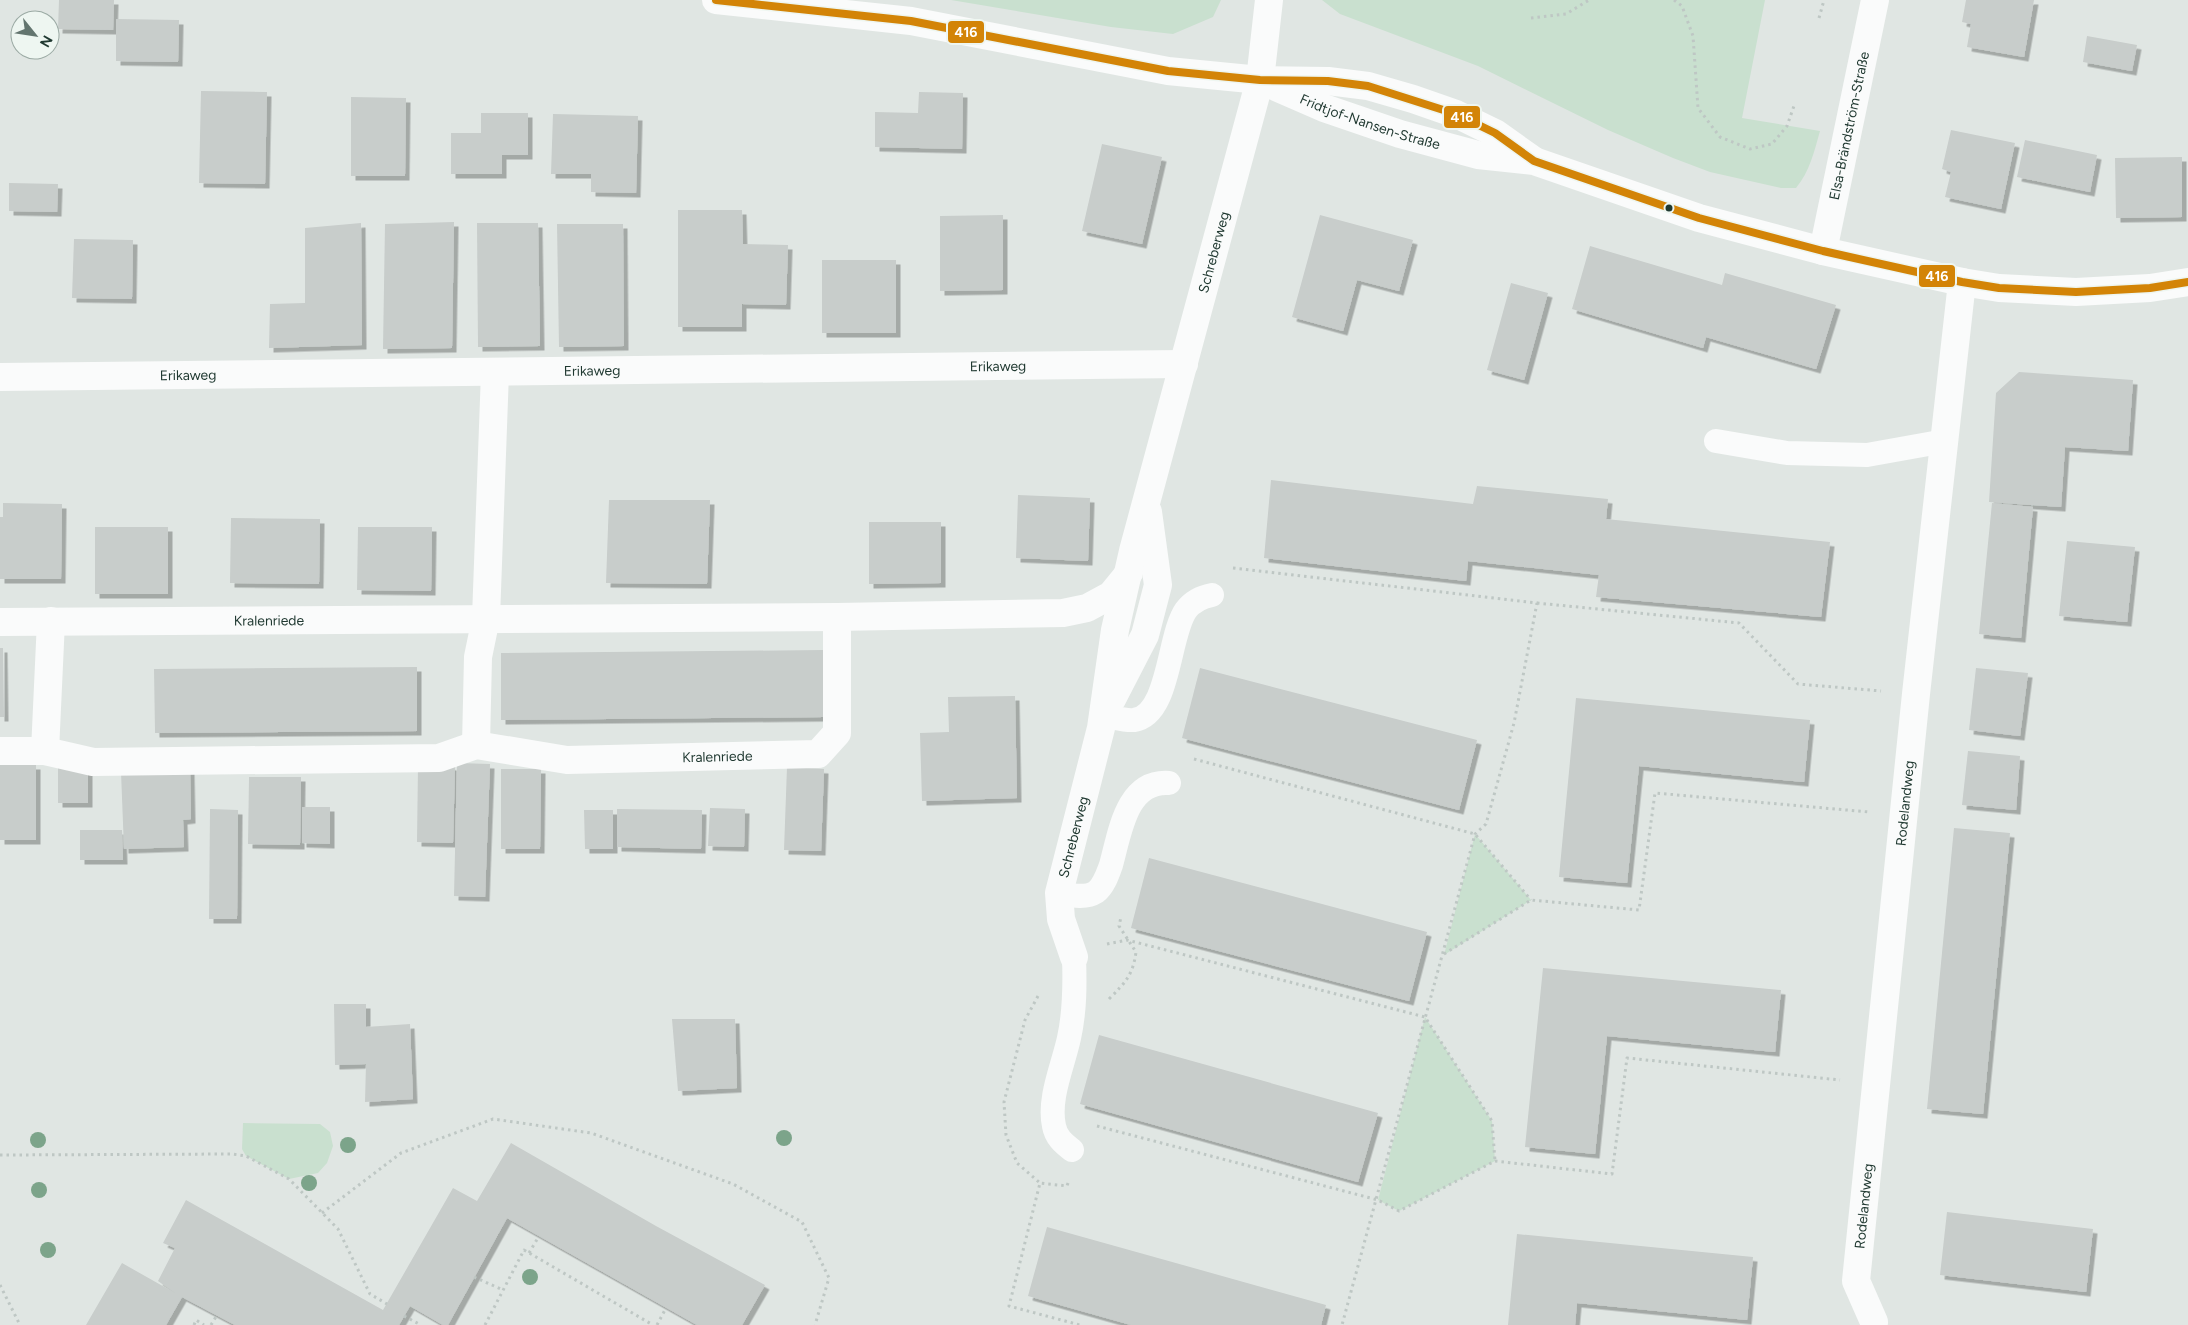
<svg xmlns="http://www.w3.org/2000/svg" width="2188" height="1325" viewBox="0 0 2188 1325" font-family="Figtree,sans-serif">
<defs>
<filter id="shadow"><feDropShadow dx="4.5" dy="4.5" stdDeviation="0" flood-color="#0004"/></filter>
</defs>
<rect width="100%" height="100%" fill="#e0e6e3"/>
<g fill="#c9e0cf">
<path d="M951 0H1221L1213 17 1173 34 1111 27Z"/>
<path d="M1322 0H1765L1742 118 1820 131C1814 152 1810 171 1796 188H1781L1710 172 1673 158 1608 130 1478 66 1340 14Z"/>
<path d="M1475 834 1531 900 1444 955Z"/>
<path d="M1425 1017 1492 1121 1495 1161 1399 1211 1378 1200Z"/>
<path d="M243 1123 320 1124 330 1132 333 1146 327 1163 318 1173 289 1179 246 1156 242 1149Z"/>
</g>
<g fill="#c8cdcb" filter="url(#shadow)">
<path d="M59 0H114L113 30 58 29Z"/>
<path d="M1966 0H2034L2024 57 1967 47 1971 24 1962 22Z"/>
<path d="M116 19 179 20 178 62 116 61Z"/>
<path d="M2087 36 2137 45 2132 71 2083 62Z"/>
<path d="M201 91 267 92 265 184 199 183Z"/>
<path d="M919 92 963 93 962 149 875 147V112L918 113Z"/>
<path d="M351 97 406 98 405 176H351Z"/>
<path d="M481 113H528V155H502V174H451V133H481Z"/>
<path d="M553 114 638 116 636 193 591 192V174H551Z"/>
<path d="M1951 130 2015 143 2001 209 1945 197 1951 172 1942 169Z"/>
<path d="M2025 140 2097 155 2090 192 2017 177Z"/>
<path d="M1102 144 1162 157 1142 244 1082 231Z"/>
<path d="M2182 157V217L2116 218 2115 158Z"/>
<path d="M9 183 58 184 57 212 9 211Z"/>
<path d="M678 210H742L743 244 788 245 786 305 742 304V327H678Z"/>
<path d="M1003 215V290L940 291V216Z"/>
<path d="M1320 215 1413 240 1399 291 1357 280 1343 331 1292 317Z"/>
<path d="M454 222 452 348 383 349 385 224Z"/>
<path d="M361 223 362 345 269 348 270 304 305 303V228Z"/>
<path d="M477 223H538L540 346 478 347Z"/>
<path d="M557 224H623L624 346 559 347Z"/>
<path d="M74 239 133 240 132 299 72 298Z"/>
<path d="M1590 246 1722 285 1725 273 1836 305 1816 369 1706 337 1703 348 1572 309Z"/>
<rect x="822" y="260" width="74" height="73"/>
<path d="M1511 283 1548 293 1524 380 1487 370Z"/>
<path d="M2019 372 2133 380 2128 451 2065 447 2061 507 1989 502 1996 393Z"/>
<path d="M1271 480 1473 504 1477 486 1608 499 1606 519 1830 542 1821 617 1596 597 1599 575 1468 561 1466 581 1264 558Z"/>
<path d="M1018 495 1090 498 1088 561 1016 558Z"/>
<path d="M609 500H710L707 584 606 583Z"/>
<path d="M3 503 62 504 61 579H0V517H3Z"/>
<path d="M1992 503 2033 507 2021 638 1979 634Z"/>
<path d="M231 518 320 519 319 584 230 583Z"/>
<path d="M869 522H941V583L869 584Z"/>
<rect x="95" y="527" width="73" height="67"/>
<path d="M358 527H432L431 591 357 590Z"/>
<path d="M2067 541 2135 547 2127 622 2059 616Z"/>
<path d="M0 648H3L4 717H0Z"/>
<path d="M824 650V717L501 720V653Z"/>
<path d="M417 667V731L155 733 154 669Z"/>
<path d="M1200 668 1477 740 1459 810 1182 738Z"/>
<path d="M1976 668 2028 673 2020 736 1969 730Z"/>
<path d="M1015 696 1017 798 922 801 920 733 949 732 948 697Z"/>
<path d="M1576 698 1810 720 1804 782 1639 766 1627 883 1559 877Z"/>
<path d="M1968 751 2020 756 2016 810 1962 805Z"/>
<path d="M457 763 490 764 485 897 454 896Z"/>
<rect x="0" y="765" width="36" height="75"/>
<path d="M418 765 455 766 453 843 417 842Z"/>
<rect x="58" y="766" width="30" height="37"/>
<path d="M787 767 824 769 821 851 784 850Z"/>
<path d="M190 769 191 819 183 820 184 847 124 849 121 772Z"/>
<path d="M501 769H541L540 849H501Z"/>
<path d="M249 777H301L300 845 248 844Z"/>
<path d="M302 807H330V844L302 843Z"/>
<path d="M710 808 745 809 744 847 708 846Z"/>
<path d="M210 809 238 810 237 919H209Z"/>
<path d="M617 809 702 810 701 849 617 847Z"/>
<path d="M584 810H613V849H585Z"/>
<path d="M1954 828 2010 833 1983 1114 1927 1109Z"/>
<path d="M80 830H122L123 860H80Z"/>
<path d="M1149 858 1427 932 1409 1001 1131 928Z"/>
<path d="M1543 968 1781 990 1775 1052 1607 1036 1595 1154 1525 1147Z"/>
<path d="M334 1004H366V1027L410 1024 413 1099 365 1102 366 1064 335 1065Z"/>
<path d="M672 1019H735L737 1088 678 1091Z"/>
<path d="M1099 1035 1378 1113 1358 1182 1080 1104Z"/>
<path d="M511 1143 656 1226 765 1285 742 1325H697L507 1218 448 1325H443L410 1306 399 1325H235L182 1297 166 1325H86L122 1263 175 1293 158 1281 175 1248 163 1243 186 1200 383 1310 453 1188 477 1201Z"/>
<path d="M1947 1212 2093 1229 2086 1292 1940 1275Z"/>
<path d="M1047 1227 1326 1305 1321 1325H1131L1028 1296Z"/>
<path d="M1517 1234 1753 1257 1747 1320 1577 1303 1575 1325H1508Z"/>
</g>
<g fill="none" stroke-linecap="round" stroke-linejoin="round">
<g stroke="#bec7c4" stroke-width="3" stroke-dasharray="2.5 4" stroke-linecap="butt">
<path d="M1674 0 1682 6 1693 36 1698 108 1720 137 1750 149 1772 144 1787 126 1795 103"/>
<path d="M1531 18 1566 14 1589 0"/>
<path d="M1819 18 1824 0"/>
<path d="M1233 568 1537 603 1514 723 1486 824 1475 834 1342 1325"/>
<path d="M1537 603 1739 623 1798 684 1881 691"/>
<path d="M1194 759 1475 834 1531 900"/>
<path d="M1107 944 1127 940 1425 1017 1492 1121 1495 1161"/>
<path d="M1444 954 1531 900 1639 910 1655 793 1869 812"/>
<path d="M1038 996 1025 1020 1004 1102 1006 1135 1017 1163 1040 1183"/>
<path d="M1109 999C1125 983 1133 975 1136 952L1119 926 1121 917"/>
<path d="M1097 1126 1378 1200 1399 1211 1495 1161 1612 1174 1627 1058 1840 1080"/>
<path d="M0 1155 232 1154 246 1156 289 1179 338 1229 370 1294 387 1304"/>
<path d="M1068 1183 1067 1186 1040 1183 1009 1306 1080 1325"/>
<path d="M322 1213 401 1153 493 1119 591 1133 733 1184 802 1222 829 1278 815 1325"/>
<path d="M529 1253 539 1236"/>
<path d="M474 1277 503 1290"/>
<path d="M0 1285 20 1325"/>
<path d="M404 1316 421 1325"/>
<path d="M194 1325 196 1320 204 1325"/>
<path d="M211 1325 217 1315"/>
<path d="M485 1325 524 1250 653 1325"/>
<path d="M657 1325 666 1308"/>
</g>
<g stroke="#fafbfb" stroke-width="24">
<path d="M1716 441 1787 453 1867 455 1945 441"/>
<path d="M1103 716C1112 717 1125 721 1134 720 1170 715 1168 635 1186 610 1193 601 1201 597 1212 595"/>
<path d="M1059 893C1070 895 1085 899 1096 892 1104 886 1108 873 1111 865 1120 833 1126 780 1169 783"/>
<path d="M1072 1150C1063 1143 1056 1137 1054 1126 1048 1098 1063 1066 1069 1038 1075 1011 1075 985 1074 957"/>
</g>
<g stroke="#fafbfb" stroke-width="28">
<path d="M716 0 911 21 1168 71 1260 80 1328 81 1368 86 1413 99 1456 114 1495 133 1533 160"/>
<path id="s1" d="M1260 80 1324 108 1400 134 1478 155 1534 161 1699 218 1823 251 1962 282 1999 288 2076 292 2150 288 2188 282"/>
<path id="s2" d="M1823 251 1875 0"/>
<path id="s3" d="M0 377 1184 364"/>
<path id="s4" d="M0 622 837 617 1063 613 1087 608 1111 595 1129 573"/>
<path d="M1112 699 1145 635 1158 585 1148 512"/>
<path d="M476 745 478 657 486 618 495 372"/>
<path id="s5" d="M0 751H45L93 762 439 758 476 745 567 760 818 754 837 733V617"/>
<path d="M45 751 51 621"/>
<path id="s6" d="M1074 957 1061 919 1059 893 1101 728 1115 630 1133 551 1260 80 1269 0"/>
<path id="s7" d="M1874 1322 1856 1281 1916 694 1962 282"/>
</g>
<defs>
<path id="bus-1" d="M716 0 911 21 1168 71 1260 80 1328 81 1368 86 1456 114 1495 133 1534 161 1699 218 1823 251 1962 282 1999 288 2076 292 2150 288 2188 282"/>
</defs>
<use href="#bus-1" stroke="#eef6f1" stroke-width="11"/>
<use href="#bus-1" stroke="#d38407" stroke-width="8"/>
</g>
<g fill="#7ca48a">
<circle cx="784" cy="1138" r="8"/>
<circle cx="38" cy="1140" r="8"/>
<circle cx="348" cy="1145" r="8"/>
<circle cx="309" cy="1183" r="8"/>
<circle cx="39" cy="1190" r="8"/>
<circle cx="48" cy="1250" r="8"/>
<circle cx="530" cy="1277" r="8"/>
</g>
<circle fill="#1f3830" stroke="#eef6f1" stroke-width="2" cx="1669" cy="208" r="4.5"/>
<g text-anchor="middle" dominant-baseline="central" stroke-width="5" stroke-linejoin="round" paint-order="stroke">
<g font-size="14" fill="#1f3830" stroke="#eef6f1">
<text stroke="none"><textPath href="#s1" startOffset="118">Fridtjof-Nansen-Straße</textPath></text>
<text stroke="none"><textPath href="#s2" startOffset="128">Elsa-Brändström-Straße</textPath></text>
<text stroke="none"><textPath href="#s6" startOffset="726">Schreberweg</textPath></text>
<text stroke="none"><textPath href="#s3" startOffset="998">Erikaweg</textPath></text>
<text stroke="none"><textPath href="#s3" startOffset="592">Erikaweg</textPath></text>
<text stroke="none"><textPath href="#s3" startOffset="188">Erikaweg</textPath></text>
<text stroke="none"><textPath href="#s4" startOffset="269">Kralenriede</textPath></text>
<text stroke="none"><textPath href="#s5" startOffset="722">Kralenriede</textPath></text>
<text stroke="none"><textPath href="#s7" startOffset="525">Rodelandweg</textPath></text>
<text stroke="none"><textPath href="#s6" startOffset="124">Schreberweg</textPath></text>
<text stroke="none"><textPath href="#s7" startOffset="120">Rodelandweg</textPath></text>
</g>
</g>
<g stroke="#eef6f1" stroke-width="2">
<rect x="947" y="20" width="38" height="24" rx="5" fill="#d38407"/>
<rect x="1443" y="105" width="38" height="24" rx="5" fill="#d38407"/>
<rect x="1918" y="264" width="38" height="24" rx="5" fill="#d38407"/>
</g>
<g font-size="14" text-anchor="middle" font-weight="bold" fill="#fff">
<text x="966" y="37">416</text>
<text x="1462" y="122">416</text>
<text x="1937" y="281">416</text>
</g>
<g transform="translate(35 35) rotate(120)"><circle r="24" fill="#eef6f1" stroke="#9baaa4"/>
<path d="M0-4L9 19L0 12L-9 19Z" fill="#63756f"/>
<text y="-8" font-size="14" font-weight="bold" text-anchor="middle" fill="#1f3830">N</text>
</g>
</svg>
